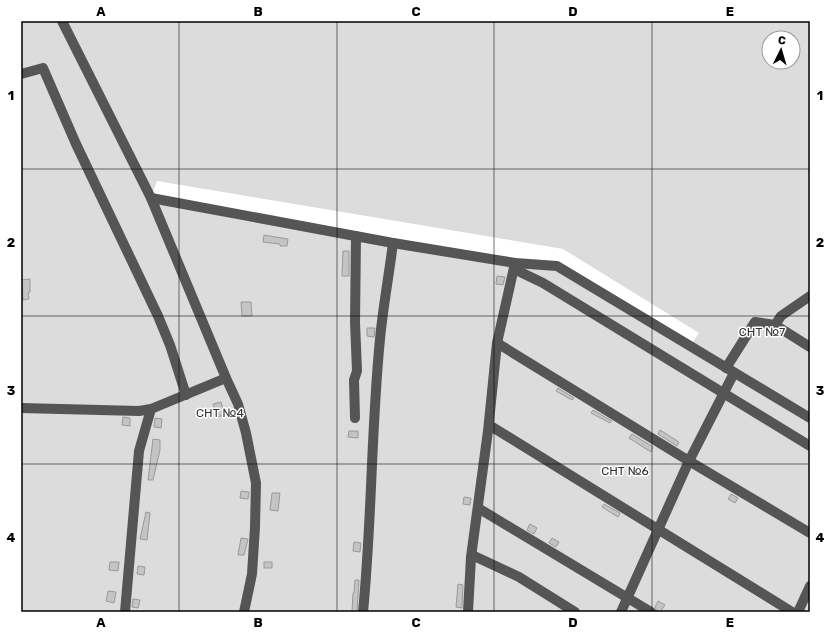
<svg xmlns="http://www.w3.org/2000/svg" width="831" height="633" viewBox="0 0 831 633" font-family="Rubik,sans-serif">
<rect width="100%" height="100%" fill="#fff"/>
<path fill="#dcdcdc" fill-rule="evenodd" d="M21 21H810V612H21ZM769 38H793V62H769ZM157 181 563 249 699 333 690 346 557 266 151 197Z"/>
<g fill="#c4c4c4" stroke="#999">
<path d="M264 235 288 239 287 246H280V244L263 242Z"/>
<path d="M343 251H349V276H342Z"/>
<path d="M497 276 505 277 503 285 496 284Z"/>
<path d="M30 279V292L28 293 29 299 23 300 22 280Z"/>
<path d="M241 302H251L252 316H242Z"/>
<path d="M367 328H375L374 337 367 336Z"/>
<path d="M558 388 574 398 572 400 556 391Z"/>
<path d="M221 402 225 415 217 417 213 404Z"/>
<path d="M593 410 612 421 610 423 591 413Z"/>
<path d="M123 417 130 418V426L122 425Z"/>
<path d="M155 418 162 419 161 428 154 427Z"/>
<path d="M660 430 679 442 677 446 658 434Z"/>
<path d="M349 431H358V438L348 437Z"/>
<path d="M632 434 653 447 651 452 629 438Z"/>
<path d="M153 439 160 440V450L153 480H148Z"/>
<path d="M241 491 249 492 248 499 240 498Z"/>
<path d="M272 493H280L278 511 270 510Z"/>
<path d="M731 494 738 498 735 503 728 499Z"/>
<path d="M464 497 471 498 470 505 463 504Z"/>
<path d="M604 504 620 513 618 517 602 507Z"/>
<path d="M146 512 150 513 147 540 140 539Z"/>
<path d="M530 524 537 528 534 534 527 530Z"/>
<path d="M241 538 248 539 244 555H238Z"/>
<path d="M552 538 559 542 556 547 549 543Z"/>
<path d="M354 542 361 543 360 552 353 551Z"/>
<path d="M110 562H119L118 571 109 570Z"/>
<rect x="264" y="562" width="8" height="6"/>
<path d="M138 566 145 567 144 575 137 574Z"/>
<path d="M355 580H359L357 612H352L353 593H354Z"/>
<path d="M458 584 463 585 462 608 456 607Z"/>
<path d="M108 591 116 592 114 603 106 601Z"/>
<path d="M133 599 140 600 138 608 132 607Z"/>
<path d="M658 601 665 605 660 612 657 611 655 607Z"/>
</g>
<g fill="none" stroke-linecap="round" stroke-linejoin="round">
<g stroke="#555" stroke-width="10">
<path d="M62 21 151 198 226 378 238 404 246 433 256 483 255 527 252 574 244 612"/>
<path d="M21 74 43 68 76 144 158 316 170 345 186 395"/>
<path d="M151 198 393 243 515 263 557 266 810 418"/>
<path d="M514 269 543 283 810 446"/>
<path d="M775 325 781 316 810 296"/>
<path d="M497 343 689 461 810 533"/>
<path d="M726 368 755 322 775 325 810 347"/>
<path d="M21 408 139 411 151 409 226 378"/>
<path d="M355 418 354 380 357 371 355 322 356 236"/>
<path d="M489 425 792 612"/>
<path d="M478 508 651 612"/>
<path d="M472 555 519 577 575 612"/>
<path d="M125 612 139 451 151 409"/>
<path d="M363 612C372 521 371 430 380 339 383 307 389 275 393 243"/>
<path d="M468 612 471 557 488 431 497 343 515 263"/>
<path d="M621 612 689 461 734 373"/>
<path d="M798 612 810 586"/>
</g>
</g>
<path fill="none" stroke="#000" stroke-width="1" stroke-opacity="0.55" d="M179 21V612M337 21V612M494 21V612M652 21V612M21 169H810M21 316H810M21 464H810"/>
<g text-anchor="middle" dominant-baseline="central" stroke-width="3" stroke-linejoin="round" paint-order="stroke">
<g font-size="12" fill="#333" stroke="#fff">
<text x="762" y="332">СНТ №7</text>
<text x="220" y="413">СНТ №4</text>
<text x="625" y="471">СНТ №6</text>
</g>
</g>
<rect width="831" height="633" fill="none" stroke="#ffffff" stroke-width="44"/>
<g transform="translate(781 50) rotate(5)"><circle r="19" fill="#ffffff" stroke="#999999"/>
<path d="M0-3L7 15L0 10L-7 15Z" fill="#000000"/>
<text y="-6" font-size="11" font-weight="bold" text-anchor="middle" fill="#000000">С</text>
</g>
<rect x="22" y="22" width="787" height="589" fill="none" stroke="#000" stroke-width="1.5"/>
<g font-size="13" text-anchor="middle" font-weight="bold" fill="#000">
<text x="101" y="16">A</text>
<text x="258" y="16">B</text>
<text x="416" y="16">C</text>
<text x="573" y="16">D</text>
<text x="730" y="16">E</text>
<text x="11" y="100">1</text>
<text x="820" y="100">1</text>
<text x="11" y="247">2</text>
<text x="820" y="247">2</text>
<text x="11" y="395">3</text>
<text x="820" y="395">3</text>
<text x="11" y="542">4</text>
<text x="820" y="542">4</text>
<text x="101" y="627">A</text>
<text x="258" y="627">B</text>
<text x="416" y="627">C</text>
<text x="573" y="627">D</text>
<text x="730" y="627">E</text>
</g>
</svg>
